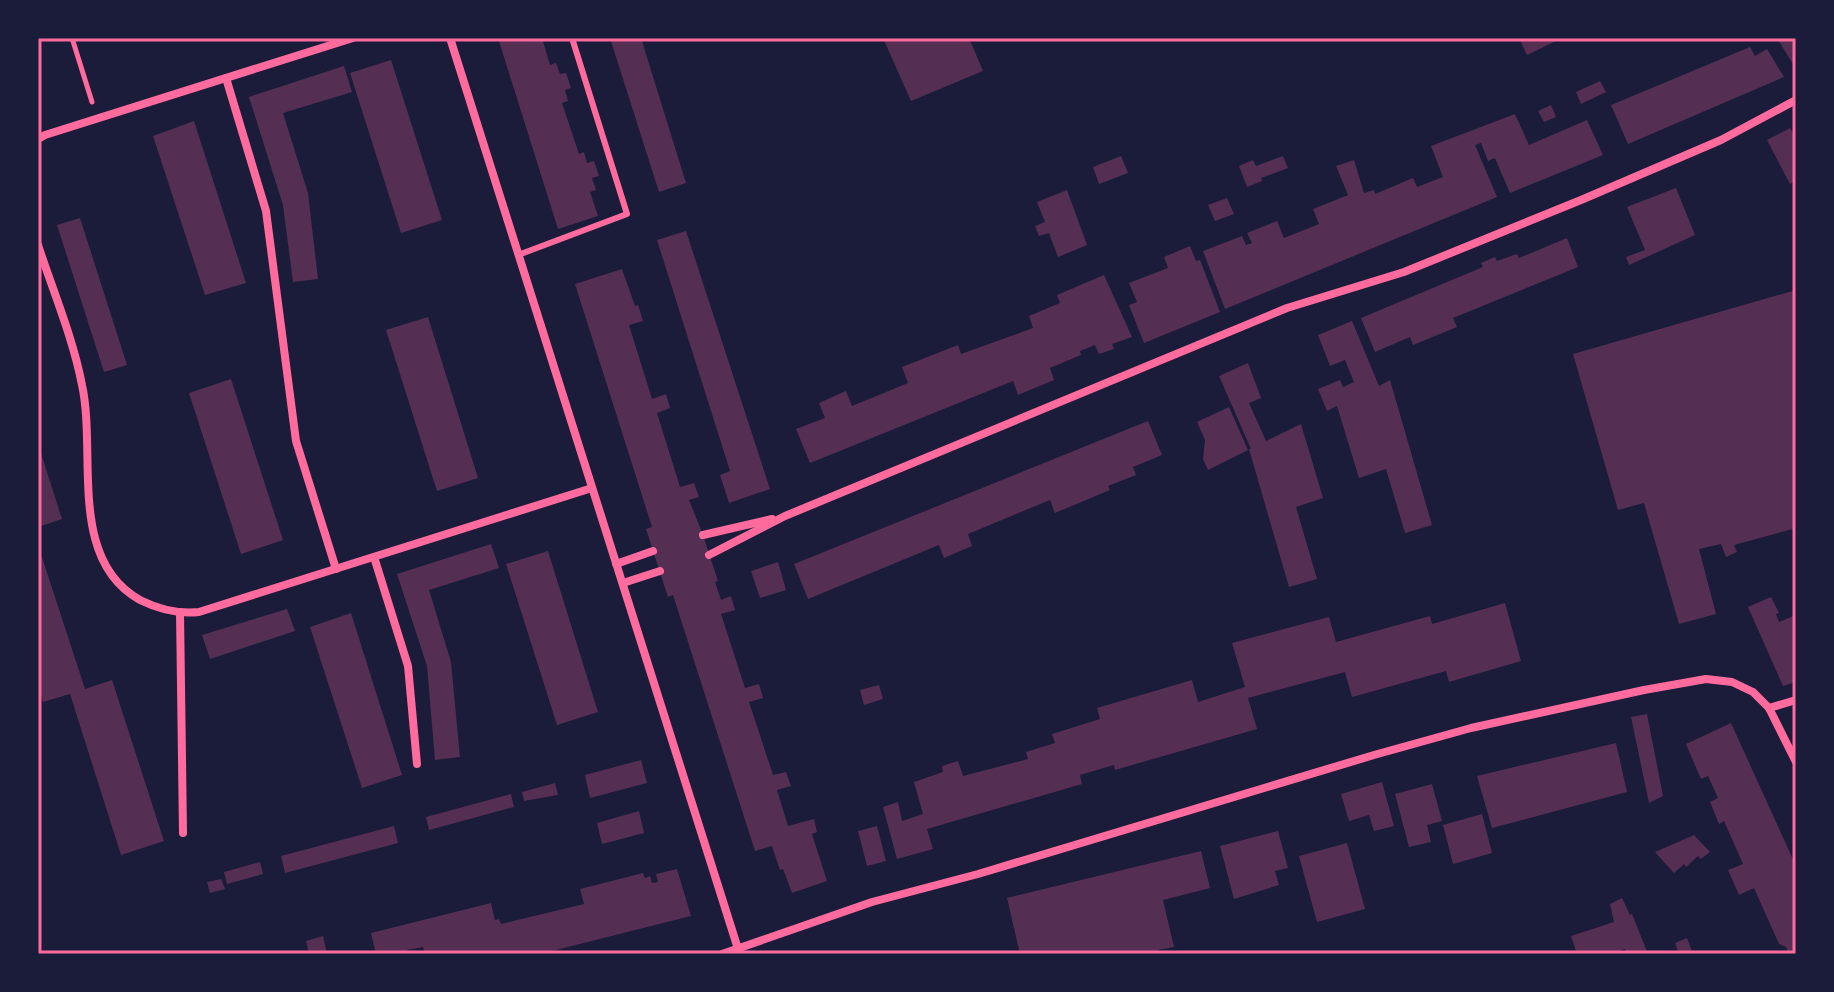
<svg xmlns="http://www.w3.org/2000/svg" width="1834" height="992" font-family="'Open Sans',sans-serif">
	<rect width="100%" height="100%" fill="#1b1b3a"/>
	<g fill="#542f53">
		<path d="M498,38H542L550,65L556,63L560,74L566,73L571,88L565,90L568,101L562,103L579,154L584,152L587,163L594,161L599,176L592,178L596,190L590,192L598,216L558,229Z"/>
		<path d="M610,38H641L686,183L659,192Z"/>
		<path d="M883,38H969L983,71L911,101Z"/>
		<path d="M1519,38H1562L1527,55Z"/>
		<path d="M1777,38H1796V69Z"/>
		<path d="M1750,47L1755,56L1767,49L1784,77L1628,144L1611,105Z"/>
		<path d="M391,60L442,220L401,233L350,73Z"/>
		<path d="M344,66L352,92L283,113L308,193L318,279L293,282L283,205L249,97Z"/>
		<path d="M1600,81L1606,92L1581,104L1576,92Z"/>
		<path d="M1551,105L1556,117L1544,122L1538,111Z"/>
		<path d="M1515,114L1529,145L1587,120L1603,155L1510,193L1495,158L1488,161L1481,143L1475,145L1497,197L1225,309L1203,251L1242,236L1246,245L1252,243L1247,233L1277,221L1284,238L1319,224L1313,209L1348,195L1336,166L1354,160L1364,193L1374,190L1375,194L1413,178L1417,187L1443,177L1431,146Z"/>
		<path d="M194,121L246,283L205,295L153,136Z"/>
		<path d="M1790,128L1796,138V181L1790,184L1767,140Z"/>
		<path d="M1121,156L1128,173L1099,184L1093,167Z"/>
		<path d="M1283,156L1288,168L1261,178L1262,181L1247,187L1239,166L1253,160L1256,166Z"/>
		<path d="M1676,188L1695,235L1629,265L1626,257L1645,250L1627,207Z"/>
		<path d="M1067,190L1087,245L1058,257L1049,233L1039,236L1035,226L1045,222L1037,202Z"/>
		<path d="M1227,198L1234,214L1215,221L1208,205Z"/>
		<path d="M80,218L127,365L104,372L57,225Z"/>
		<path d="M686,231L770,489L729,503L720,475L730,471L657,240Z"/>
		<path d="M1567,238L1578,267L1453,318L1457,327L1413,345L1410,337L1375,352L1361,318L1483,267L1481,263L1495,257L1497,261L1517,254L1519,258Z"/>
		<path d="M1190,246L1196,261L1200,260L1220,312L1144,343L1129,305L1137,302L1129,283L1168,268L1164,257Z"/>
		<path d="M622,269L635,306L638,305L643,321L629,325L652,399L666,394L670,408L657,413L680,487L694,483L699,497L689,500L703,535L718,581L715,582L721,600L731,596L735,610L721,614L745,688L759,684L763,698L749,702L773,775L786,772L791,786L777,790L788,826L814,819L817,832L812,834L827,881L792,893L783,869L780,870L772,846L755,851L673,595L668,597L646,529L652,527L575,284Z"/>
		<path d="M1104,275L1132,337L1112,344L1114,349L1099,354L1095,345L1080,351L1081,355L1050,368L1054,380L1018,395L1013,381L810,463L796,429L825,418L819,403L846,391L852,406L908,383L902,367L958,345L961,354L1033,328L1029,316L1060,303L1057,295Z"/>
		<path d="M1796,290V528L1734,545L1737,552L1726,557L1721,544L1699,549L1716,614L1679,624L1644,503L1618,510L1573,354Z"/>
		<path d="M428,317L478,478L437,491L386,330Z"/>
		<path d="M1352,321L1379,386L1390,380L1432,525L1405,533L1386,469L1359,478L1337,406L1327,411L1318,389L1340,380L1343,387L1354,382L1345,360L1330,366L1318,335Z"/>
		<path d="M1248,363L1261,398L1249,403L1266,441L1301,424L1323,498L1296,507L1317,579L1289,587L1249,449H1251L1219,376Z"/>
		<path d="M231,379L283,540L241,554L189,393Z"/>
		<path d="M1229,407L1248,450L1208,470L1203,459L1205,440L1197,422Z"/>
		<path d="M1148,421L1162,455L1133,467L1136,475L1108,486L1110,490L1055,513L1050,500L968,534L972,546L944,558L939,545L808,599L794,564Z"/>
		<path d="M39,447L62,519L38,527V448Z"/>
		<path d="M491,544L499,568L429,590L451,662L460,757L435,760L427,666L397,574Z"/>
		<path d="M38,545L85,689L112,680L164,841L121,855L70,694L43,702L38,687Z"/>
		<path d="M548,551L598,712L557,725L506,564Z"/>
		<path d="M778,562L786,590L760,598L751,571Z"/>
		<path d="M1771,597L1779,613L1776,614L1779,622L1796,615V682L1783,686L1748,607Z"/>
		<path d="M1505,603L1521,661L1449,682L1446,671L1352,697L1345,672L1248,698L1257,729L1115,770L1114,765L1080,775L1082,784L927,829L933,849L897,859L883,807L898,802L902,821L923,814L914,782L943,772L942,766L958,761L963,776L1028,759L1026,752L1055,743L1052,734L1100,719L1097,708L1192,680L1198,702L1245,687L1232,643L1329,617L1336,642L1430,616L1432,624Z"/>
		<path d="M287,609L295,631L210,659L202,635Z"/>
		<path d="M351,613L402,775L362,788L310,627Z"/>
		<path d="M879,685L883,699L864,705L860,690Z"/>
		<path d="M1647,714L1663,796L1649,803L1631,717Z"/>
		<path d="M1731,723L1796,866V954H1789L1786,947L1779,944L1754,888L1739,895L1728,870L1743,864L1724,821L1719,824L1710,802L1718,798L1708,776L1701,779L1686,744Z"/>
		<path d="M1616,743L1627,792L1492,828L1477,776Z"/>
		<path d="M641,760L647,783L590,798L585,775Z"/>
		<path d="M1382,782L1394,826L1374,831L1369,815L1349,821L1341,794Z"/>
		<path d="M555,783L558,795L524,801L522,792Z"/>
		<path d="M1432,784L1442,821L1427,825L1431,842L1409,847L1395,794Z"/>
		<path d="M511,794L514,807L429,830L426,817Z"/>
		<path d="M639,811L644,833L602,844L597,823Z"/>
		<path d="M1482,814L1492,853L1453,864L1443,825Z"/>
		<path d="M394,826L398,843L285,873L281,856Z"/>
		<path d="M877,826L886,861L867,866L858,831Z"/>
		<path d="M1278,831L1288,868L1275,871L1279,885L1234,899L1220,846Z"/>
		<path d="M1694,835L1710,852L1701,859L1698,856L1686,867L1684,864L1674,873L1655,852Z"/>
		<path d="M1347,843L1365,909L1317,922L1299,856Z"/>
		<path d="M1201,851L1210,888L1163,900L1174,947L1158,950L1159,954H1020L1007,898Z"/>
		<path d="M260,862L263,874L227,884L224,872Z"/>
		<path d="M677,869L691,916L540,954H425L423,947L407,950L408,954H376L371,933L491,903L495,920L499,919L501,924L584,904L580,889L643,873L645,878L650,876L652,883L658,882L656,874Z"/>
		<path d="M221,879L225,889L210,893L207,882Z"/>
		<path d="M1622,898L1630,915L1632,914L1648,954H1626L1625,949L1609,954H1577L1571,936L1614,922L1610,904Z"/>
		<path d="M323,936L327,954H309L306,941Z"/>
		<path d="M1687,938L1693,954H1679L1675,943Z"/>
	</g>
	<g fill="none" stroke-linecap="round" stroke-linejoin="round">
		<path stroke="#ff6b9d" stroke-width="5" d="M72,38L92,102"/>
		<path stroke="#ff6b9d" stroke-width="6" d="M518,255L627,214L572,38"/>
		<g stroke="#ff6b9d" stroke-width="8">
			<path d="M450,38L739,952"/>
			<path d="M226,78L266,211L296,441L336,569"/>
			<path d="M38,139L45,135L353,38"/>
			<path d="M38,245C53,291 73,338 82,385C97,454 67,559 140,600C158,609 179,614 199,612L592,488"/>
			<path d="M703,535L772,519"/>
			<path d="M709,555L785,516L1287,308L1404,272L1581,200L1721,140L1796,100"/>
			<path d="M374,557L408,666L417,764"/>
			<path d="M616,564L653,551"/>
			<path d="M623,583L660,571"/>
			<path d="M180,612L183,833"/>
			<path d="M1769,708L1796,700"/>
			<path d="M722,954L872,902L978,874L1374,755L1471,728L1644,690L1706,679L1732,682L1753,692L1769,708L1796,762"/>
		</g>
	</g>
	<rect width="1834" height="992" fill="none" stroke="#1b1b3a" stroke-width="80"/>
	<rect x="40" y="40" width="1754" height="912" fill="none" stroke="#ff6b9d" stroke-width="3"/>
</svg>
